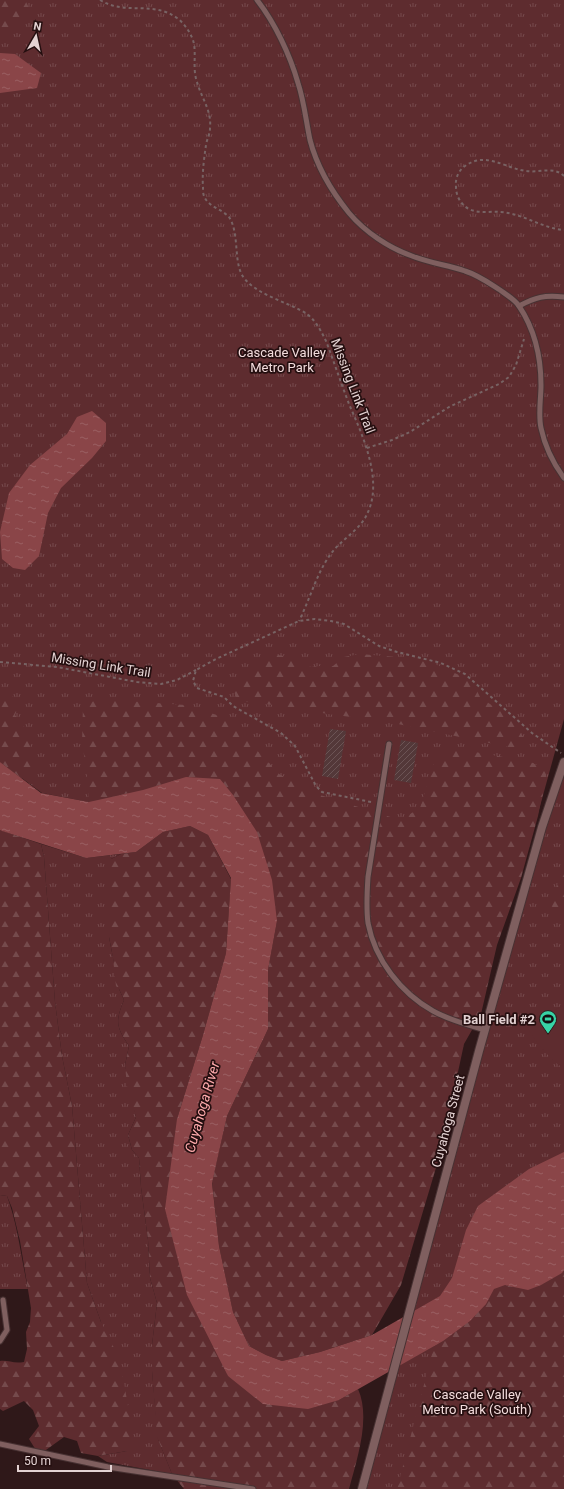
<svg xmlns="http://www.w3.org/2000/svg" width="564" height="1489" font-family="Roboto,sans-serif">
	<defs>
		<pattern id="grass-tufts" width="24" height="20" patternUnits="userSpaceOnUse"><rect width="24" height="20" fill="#5e2c2f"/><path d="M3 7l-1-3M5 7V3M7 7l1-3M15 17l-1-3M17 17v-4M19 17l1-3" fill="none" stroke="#754a4c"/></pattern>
		<pattern id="forest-firs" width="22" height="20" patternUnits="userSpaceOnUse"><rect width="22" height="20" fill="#5e2c2f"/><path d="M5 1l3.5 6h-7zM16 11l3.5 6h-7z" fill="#754a4c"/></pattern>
		<pattern id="water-ripples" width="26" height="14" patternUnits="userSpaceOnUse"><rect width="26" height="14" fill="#8a4548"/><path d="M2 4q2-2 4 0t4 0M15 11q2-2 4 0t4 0" fill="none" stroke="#9a5f62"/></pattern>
		<pattern id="building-hatch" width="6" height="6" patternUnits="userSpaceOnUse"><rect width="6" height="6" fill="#533839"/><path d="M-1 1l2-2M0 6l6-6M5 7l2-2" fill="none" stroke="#6c5455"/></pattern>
	</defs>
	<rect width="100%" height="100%" fill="#2f1819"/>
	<g fill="url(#grass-tufts)">
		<path d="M0,0H564V719L526,857L89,802L42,793L0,762Z"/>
		<path d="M564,762V1489H362L405,1331Z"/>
		<path d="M41,844L86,858L121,854L111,859L109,937L119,989L124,1000C115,1022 116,1026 129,1046L125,1065L136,1117L128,1135L132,1150L139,1158L141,1187L148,1240L150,1278L157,1303L152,1345V1371L158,1439L172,1474L107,1462L98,1456L127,1451L101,1322L87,1283L72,1106L62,1056L55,1002L44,857Z"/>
		<path d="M0,1195L7,1196C18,1226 21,1257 28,1289H0Z"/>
	</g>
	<g fill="url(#forest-firs)">
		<path d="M0,0H25L30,10L11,28L0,34Z"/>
		<path d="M266,654L286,656L311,667L321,666L325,668L333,666L344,657L360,654L408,658L435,664L472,681L480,697L500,711L511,715L514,724L524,738L523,750L411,727L390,722L328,714L283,706L238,701L234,692L240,679L256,670Z"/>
		<path d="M0,685L20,703L15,715L25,728L32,733L30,745L34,761L33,774L21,778L0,762Z"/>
		<path d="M99,699L185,705L220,716L241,728L255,748L279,774L320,795L400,820L420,808L435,760L453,748L531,762L547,771L538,816L521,878L497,945L481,1014L464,1044L441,1151L401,1285L372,1335L320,1352L282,1361L266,1355L249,1346L233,1312L219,1246L212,1182L227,1116L268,1029V970L277,921L186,777L143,790L89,802L86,765L82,745L83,705Z"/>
		<path d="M190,826L208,835L231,879L226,953L203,1035L177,1119L228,1376L339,1400L358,1389C371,1418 357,1459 349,1489H184L172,1474L157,1437L152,1371V1345L157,1303L150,1278L148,1240L141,1187L139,1158L132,1150L128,1135L136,1117L127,1086L125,1065L129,1046C116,1026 115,1022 124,1000L119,989L116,986L113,958L109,937L108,867L111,859L121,854L136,852L163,832Z"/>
		<path d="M0,830L41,844L44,857L55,1002L62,1056L72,1106L87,1283L101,1322L120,1360L133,1435L127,1451L98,1456L81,1453L77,1441L64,1437L39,1455L29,1439L39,1426L33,1410L24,1401L3,1411L0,1409V1361C9,1360 13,1364 24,1362L27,1349L26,1332L30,1322L31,1308L20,1241L12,1208L7,1196L0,1195Z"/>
		<path d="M564,865V911L550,906Z"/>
		<path d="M564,1270V1489H397L434,1346L443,1341L486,1304L494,1289L505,1285L528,1290L542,1285L562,1273Z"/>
	</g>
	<path fill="#5e2c2f" d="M564,1005V1069C548,1057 536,1043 526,1025Z"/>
	<g fill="url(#water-ripples)">
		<path d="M0,53L15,54L41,73L37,88L0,93Z"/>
		<path d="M92,411L106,423V441L92,458L61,488L48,513L39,556L25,570L13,568L2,559L0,532L9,493L30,465L67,434L77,417Z"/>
		<path d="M0,762L41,793L89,802L143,790L186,777L220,779L233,795L257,832L272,880L277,921L268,970V1029L227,1116L212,1183L219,1246L233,1312L249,1346L266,1355L282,1361L320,1352L372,1335L440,1296L452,1278L466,1230L478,1206L529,1169L564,1152V1270L562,1273L541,1285L528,1290L505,1285L494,1289L486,1304L470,1321L443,1341L339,1400L308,1409L263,1404L228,1376L187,1295L165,1209L177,1119L203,1035L226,953L231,878L208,835L190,826L163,832L136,852L86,858L2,831L0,830Z"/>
	</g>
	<g fill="url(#building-hatch)">
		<path d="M330,729L346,731L338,779L322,776Z"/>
		<path d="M401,740L418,743L411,783L394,780Z"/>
	</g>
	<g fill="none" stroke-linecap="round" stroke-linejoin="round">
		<g stroke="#483233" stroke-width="7">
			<g id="service">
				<path d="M257,0C275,23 290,55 298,83C304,101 306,121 310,140C317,167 332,192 349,213C365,232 389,248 412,256C429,263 448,265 465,271C478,275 489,283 500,290C507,295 515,300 519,306C535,330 541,358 541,385C541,399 538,414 541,428C545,447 553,463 564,478"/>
				<path d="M519,306C536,297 544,295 564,297"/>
				<path d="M389,744L368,877C367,892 366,908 368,923C375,960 401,993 433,1011C449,1020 468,1025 485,1030"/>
				<path d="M0,1341L7,1330L3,1300"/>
				<path d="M0,1444L108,1467L253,1489"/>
			</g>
		</g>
		<g stroke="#483233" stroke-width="10">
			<path id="tertiary" d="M362,1489L479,1051L542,827L564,762"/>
		</g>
		<g stroke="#786364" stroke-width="2" stroke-dasharray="3 3" stroke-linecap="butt">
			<path d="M100,0C126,16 152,0 177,18C184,23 190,32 193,40C197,53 192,68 197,82C201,97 212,111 210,128C210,134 207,139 206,145C204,159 202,173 203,187C203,190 203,194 204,196C208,207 222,209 229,217C239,232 234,257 241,273C251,294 289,302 307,314C316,321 321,331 326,341C334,362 341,383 349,404C362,434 383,479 368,512C361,530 341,539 330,555C316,575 310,599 299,621"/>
			<path d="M564,176C554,166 539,173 526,171C504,168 486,151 465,166C458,171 455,179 456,187C456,196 461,205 469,209C479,214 490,211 500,212C522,213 541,228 564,230"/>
			<path d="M367,448L392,440L410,432L449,407L499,384L509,377L516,365L524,339"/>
			<path d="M0,662L57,667L137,682L161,684L177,680L196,670"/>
			<path d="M371,802L322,792L316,786L295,746L281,733L233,706L224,697L197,688L193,681L196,670L216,659L299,621L315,619L331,621L344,624L379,646L397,652L441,663L465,674L532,733L561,753"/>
		</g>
		<use href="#service" stroke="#7f5f5f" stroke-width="5"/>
		<use href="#tertiary" stroke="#7f5f5f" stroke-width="8"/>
	</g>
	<defs>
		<g id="stadium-pin" transform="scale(0.9)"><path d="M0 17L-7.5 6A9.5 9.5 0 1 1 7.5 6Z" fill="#38d4a6" stroke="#250f10"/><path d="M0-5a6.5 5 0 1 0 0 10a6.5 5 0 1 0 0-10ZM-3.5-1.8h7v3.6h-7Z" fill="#111"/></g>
	</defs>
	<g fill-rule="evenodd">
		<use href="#stadium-pin" x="548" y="1019"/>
	</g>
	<g text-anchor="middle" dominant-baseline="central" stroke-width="3.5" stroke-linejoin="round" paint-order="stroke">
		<g font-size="13" fill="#f3dcdc" stroke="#250f10">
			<text x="282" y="352">Cascade Valley<tspan x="282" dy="15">Metro Park</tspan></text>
			<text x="477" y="1394">Cascade Valley<tspan x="477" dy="15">Metro Park (South)</tspan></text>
		</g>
		<g font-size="13" fill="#e3d2d2" stroke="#250f10">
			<text transform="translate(353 386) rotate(69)">Missing Link Trail</text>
			<text transform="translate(101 665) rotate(9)">Missing Link Trail</text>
			<text transform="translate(448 1121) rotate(-75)">Cuyahoga Street</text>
		</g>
		<g font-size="13" font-weight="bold" fill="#e3d2d2" stroke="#250f10" text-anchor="end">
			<text x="535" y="1019">Ball Field #2</text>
		</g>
		<g font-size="14" font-style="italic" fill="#feaaac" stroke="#250f10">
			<text transform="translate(202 1107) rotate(-74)">Cuyahoga River</text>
		</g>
	</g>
	<g transform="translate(36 36) rotate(9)" stroke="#250f10" stroke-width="3" paint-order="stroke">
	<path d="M0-3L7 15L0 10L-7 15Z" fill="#e3d2d2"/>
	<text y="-6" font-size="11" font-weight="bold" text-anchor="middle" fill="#e3d2d2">N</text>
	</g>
	<path d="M18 1465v6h93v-6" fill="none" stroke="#e3d2d2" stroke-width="2"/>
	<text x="24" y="1465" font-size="12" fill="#e3d2d2" stroke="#250f10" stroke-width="3" paint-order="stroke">50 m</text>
</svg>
